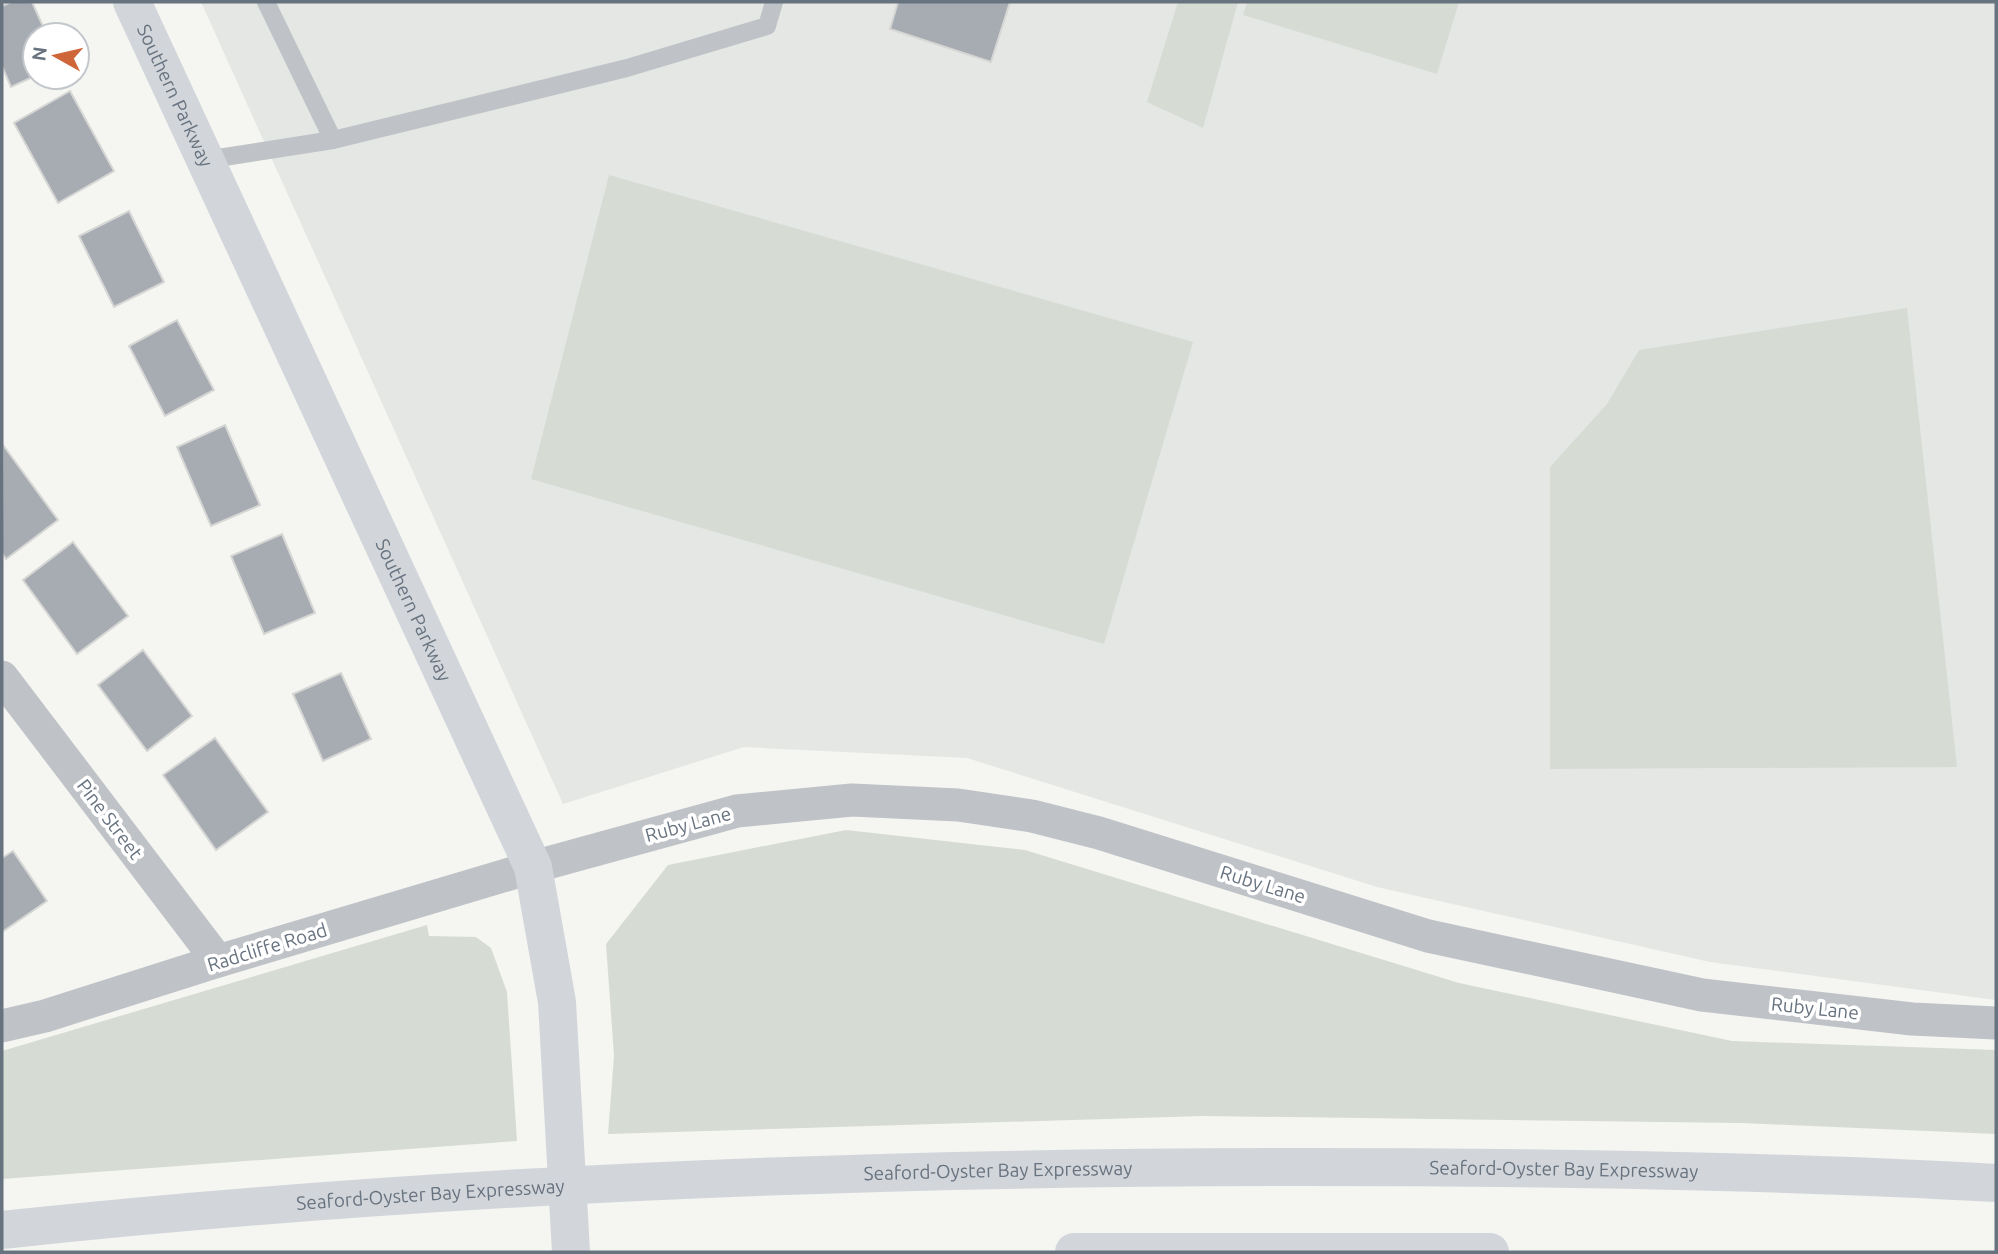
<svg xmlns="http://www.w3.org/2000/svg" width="1998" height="1254" font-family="Ubuntu,sans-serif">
	<rect width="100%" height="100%" fill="#f5f5f2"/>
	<path fill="#e5e7e5" d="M201,2H1996V1000L1710,962L1377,887L967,758L744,747L563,804Z"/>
	<g fill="#d6dbd4">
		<path d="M1178,2H1238L1203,128L1147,102Z"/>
		<path d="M1247,2H1459L1437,74L1243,15Z"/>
		<path d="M609,175L1193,342L1104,644L531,479Z"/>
		<path d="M1907,308L1957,767L1550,769V467L1607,404L1639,350Z"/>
		<path d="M846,830L1025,850L1459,983L1732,1041L1996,1050V1134L1742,1123L1203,1116L608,1134L614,1056L606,944L668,865Z"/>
		<path d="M427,925L429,936L476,937L491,948L507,992L517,1141L2,1179V1051Z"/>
	</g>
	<g fill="#a6acb2" stroke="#d6d6d5" stroke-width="2">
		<path d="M11,2H32L47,35H35V76L11,87L2,66V6Z"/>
		<path d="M898,2H1010L991,62L890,29Z"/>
		<path d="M70,91L114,171L58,203L14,123Z"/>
		<path d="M129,211L164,282L114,307L79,236Z"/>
		<path d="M177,320L214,390L165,416L129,346Z"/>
		<path d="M225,425L260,505L211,526L177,447Z"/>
		<path d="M3,445L58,520L6,559L2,553Z"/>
		<path d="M282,534L315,613L264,634L231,556Z"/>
		<path d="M73,542L128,616L77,654L23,580Z"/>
		<path d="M143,650L192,716L147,751L98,685Z"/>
		<path d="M341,673L371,739L323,761L293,694Z"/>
		<path d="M215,738L268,812L216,850L163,775Z"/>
		<path d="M13,851L47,901L2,932V858Z"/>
	</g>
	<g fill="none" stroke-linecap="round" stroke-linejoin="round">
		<g stroke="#bfc2c6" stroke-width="18">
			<path d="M266,2L333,140"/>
			<path d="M205,160L333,140L627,68L767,26L774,2"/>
		</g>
		<g stroke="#bfc2c6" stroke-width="33">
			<path d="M2,677L218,961"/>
			<path d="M2,1026L45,1016L218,961L533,867L737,811L852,800L958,805L1032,816L1099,833L1428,936L1702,995L1912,1019L1996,1023"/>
		</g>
		<path stroke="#d2d6da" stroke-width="38" id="s1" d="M132,2L533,867L557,1002L571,1252"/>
		<g stroke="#d2d6da" stroke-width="38">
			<path id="s2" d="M2,1230C434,1184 870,1167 1304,1167C1535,1167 1766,1170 1996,1183"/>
			<path d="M1074,1252H1490"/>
		</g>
	</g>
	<g text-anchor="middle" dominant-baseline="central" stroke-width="7" stroke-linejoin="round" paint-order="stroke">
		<g font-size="19" fill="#687380" stroke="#fff">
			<text stroke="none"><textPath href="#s1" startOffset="103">Southern Parkway</textPath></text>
			<text stroke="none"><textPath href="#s1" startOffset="670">Southern Parkway</textPath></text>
			<text transform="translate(110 819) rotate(53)">Pine Street</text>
			<text transform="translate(688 824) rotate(-15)">Ruby Lane</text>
			<text transform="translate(1263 884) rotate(17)">Ruby Lane</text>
			<text transform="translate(267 947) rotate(-17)">Radcliffe Road</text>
			<text transform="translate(1815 1008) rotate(6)">Ruby Lane</text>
			<text stroke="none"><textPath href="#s2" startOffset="998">Seaford-Oyster Bay Expressway</textPath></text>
			<text stroke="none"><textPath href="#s2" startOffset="1564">Seaford-Oyster Bay Expressway</textPath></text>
			<text stroke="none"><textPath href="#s2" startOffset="430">Seaford-Oyster Bay Expressway</textPath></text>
		</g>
	</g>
	<rect width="1998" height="1254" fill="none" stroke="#687380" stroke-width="7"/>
	<g transform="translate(56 56) rotate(278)"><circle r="33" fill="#ffffff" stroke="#c3c7cc" stroke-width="2"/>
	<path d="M0-5L12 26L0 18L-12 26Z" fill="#ce6639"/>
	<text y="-10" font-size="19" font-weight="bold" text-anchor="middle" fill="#687380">N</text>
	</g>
</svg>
